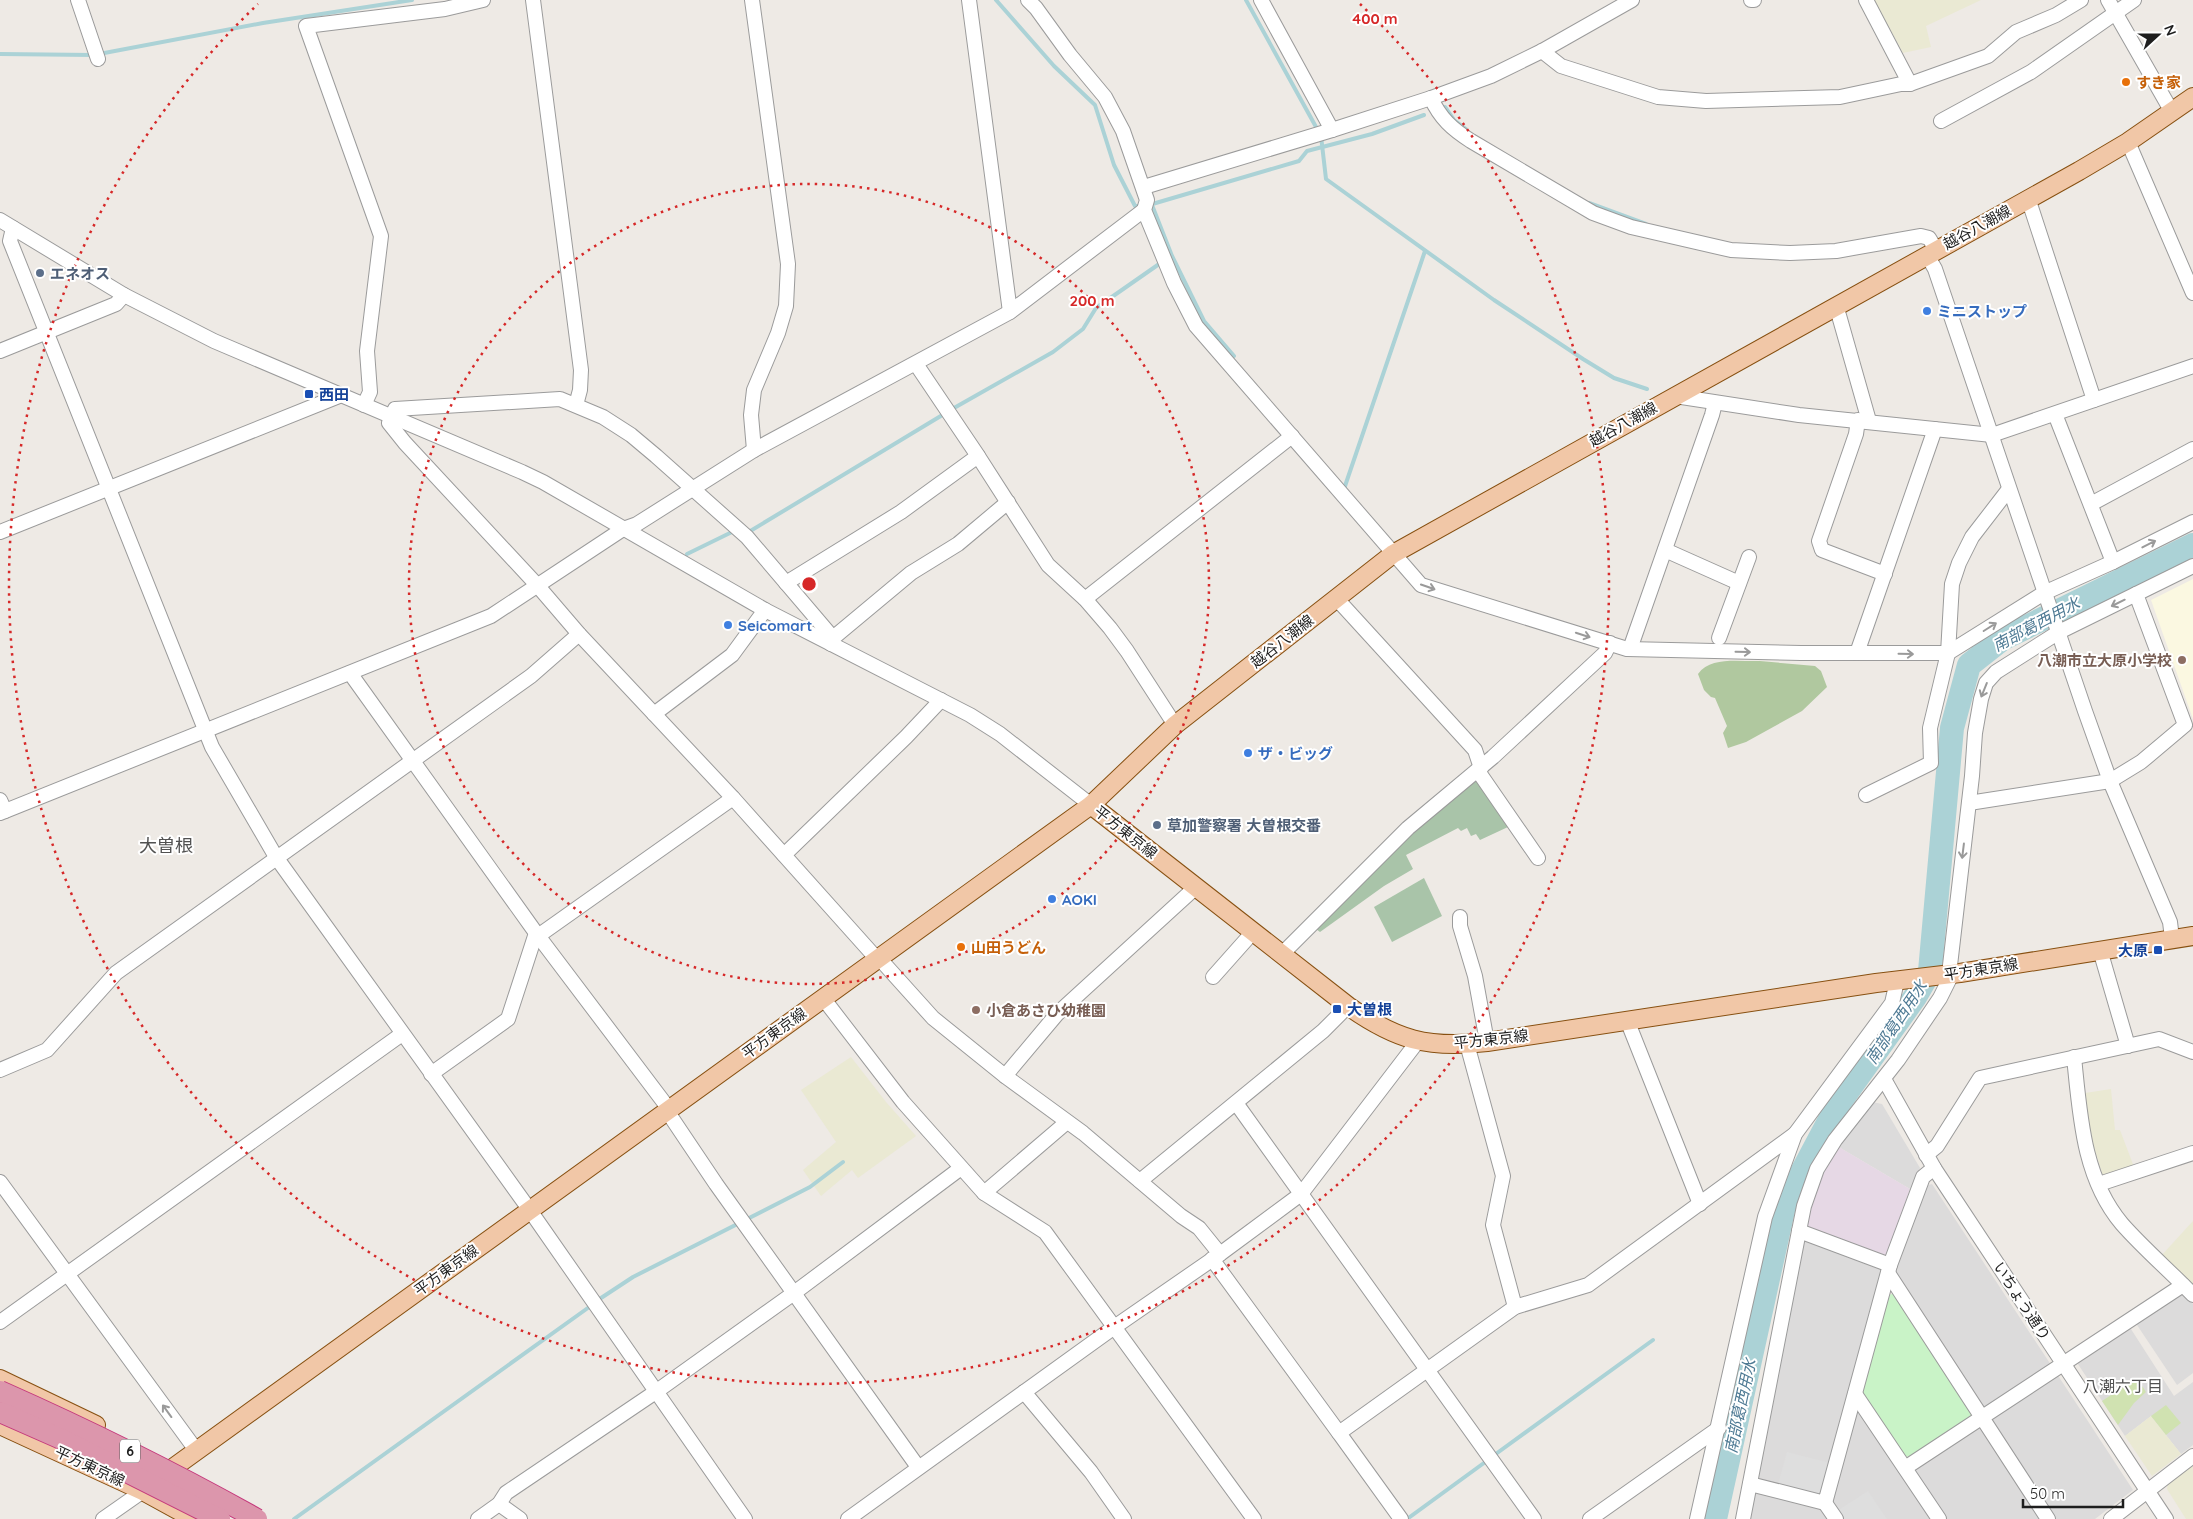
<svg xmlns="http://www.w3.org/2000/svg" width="2193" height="1519" font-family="Quicksand,'Noto Sans JP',sans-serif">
	<rect width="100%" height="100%" fill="#eeeae5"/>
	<g fill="#dcdbdb">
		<path d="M1872,1102L1882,1104L1920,1168L1910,1189L1837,1146Z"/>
		<path d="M1932,1184L2051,1365L1983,1410L1894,1274L1925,1186Z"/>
		<path d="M1803,1239L1883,1270L1855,1413L1861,1411L1932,1519H1748Z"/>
		<path d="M2181,1292L2193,1304V1373L2177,1385L2135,1322Z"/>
		<path d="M2129,1326L2174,1396L2193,1382V1445L2181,1454L2151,1416L2125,1436L2076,1361Z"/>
		<path d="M2057,1374L2133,1490L2095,1519H2055L1989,1419Z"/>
		<path d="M1981,1425L2043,1519H1946L1913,1470Z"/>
	</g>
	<path fill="#e6d8e5" d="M1837,1146L1910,1189L1886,1258L1805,1227L1822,1172Z"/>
	<path fill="#fbf8e1" d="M2193,579V719L2151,600Z"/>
	<g fill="#eae9d3">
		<path d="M1874,0H1981L1926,26L1931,47L1903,53Z"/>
		<path d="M851,1057L886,1102L916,1136L858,1178L852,1170L821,1196L803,1170L836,1142L801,1090Z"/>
		<path d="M2111,1089L2115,1130H2120L2134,1167L2103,1176L2090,1135L2085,1093Z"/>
		<path d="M2193,1221V1289L2161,1256Z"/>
		<path d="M2151,1416L2181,1454L2152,1476L2125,1436Z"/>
		<path d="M2193,1463V1519H2186L2167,1489L2168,1482Z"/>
	</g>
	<g fill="#d0e2b1">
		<path d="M2137,1378L2146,1392L2134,1403L2118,1425L2102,1401Z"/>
		<path d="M2166,1405L2181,1423L2166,1435L2151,1416Z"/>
	</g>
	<path fill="#b0c89f" d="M1760,661L1815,666L1821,671L1827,687L1802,711L1746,742L1728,748L1723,733L1727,726L1715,698L1711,697L1704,690L1698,674C1711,656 1739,662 1760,661Z"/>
	<g fill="#a9c4a9">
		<path d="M1477,780L1508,827L1480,840L1476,834L1471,836L1467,828L1461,831L1458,828L1406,855L1413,869L1384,886L1320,932L1316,929L1410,836L1473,781Z"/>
		<path d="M1424,878L1442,916L1392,942L1374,907Z"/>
	</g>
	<path fill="#c9f3c7" d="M1894,1293L1972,1411L1970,1418L1911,1457L1904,1456L1861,1391L1887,1296Z"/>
	<g fill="#dedede">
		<path d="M1787,1452L1830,1463L1821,1496L1778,1484Z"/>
		<path d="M1868,1491L1887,1519H1842L1837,1511Z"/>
	</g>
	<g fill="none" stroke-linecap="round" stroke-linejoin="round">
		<g stroke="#abd2d6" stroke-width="4">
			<path d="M996,0L1054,66L1095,105L1114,165L1135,206H1142"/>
			<path d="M1246,0L1321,136L1326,179L1494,300L1583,359L1614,378L1647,389"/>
			<path d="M0,54L93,55"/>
			<path d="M99,54L263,23L412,0"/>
			<path d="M1445,107L1454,120L1466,129"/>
			<path d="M1589,203L1646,224"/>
			<path d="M1149,205L1299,161L1307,151L1372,134L1424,115"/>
			<path d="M1152,205L1172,256L1204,321L1234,356"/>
			<path d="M1344,489L1425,251"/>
			<path d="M747,533L954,408L1053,352L1083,329L1096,308L1162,262"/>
			<path d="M687,554L732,532L734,533"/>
			<path d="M598,1300L633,1277L810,1187L843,1162"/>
			<path d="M1493,1456L1653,1340"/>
			<path d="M294,1519L592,1305"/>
			<path d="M1407,1519L1488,1460"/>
		</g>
		<path stroke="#abd2d6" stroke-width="24" d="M1715,1519L1784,1206L1837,1106L1915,997L1930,971L1952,728L1969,665L2002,639L2193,545"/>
		<g stroke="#9b9b9b" stroke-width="16">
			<g id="minor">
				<path d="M78,0L98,59"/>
				<path d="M533,0L581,370L580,390L576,405"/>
				<path d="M752,0L788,264L786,306L778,333L754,390L751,415L754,450"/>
				<path d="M969,0L1010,312"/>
				<path d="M1028,0L1036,8L1070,55L1105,97L1123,131L1147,200L1144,210L1174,283L1196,326L1421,585L1627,649L1801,653H1948L2044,593L2113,562L2193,522"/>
				<path d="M1261,0L1332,130"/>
				<path d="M1751,0H1754"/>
				<path d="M1866,0L1910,84"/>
				<path d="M2108,0L2172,112"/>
				<path d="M1542,51L1561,66L1658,97L1706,101L1840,97L1901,84H1910L1988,56L2016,32L2056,15L2081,0"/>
				<path d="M1431,98C1440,118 1452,129 1471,141L1593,213L1631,227L1731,250L1790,253L1836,251L1921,236L1929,238L1936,250"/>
				<path d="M1941,121L2031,72L2134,0"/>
				<path d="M2128,142L2193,293"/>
				<path d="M1144,187L1332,130L1431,98L1491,76L1542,51L1632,0"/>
				<path d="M2028,198L2094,400"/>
				<path d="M0,220L124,295L214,341L522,472L543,482L765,610L970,715L1000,734L1091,805"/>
				<path d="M13,228L10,241L212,747L276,857L529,1209L745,1519"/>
				<path d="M1927,255L1935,269L2085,711L2110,781L2170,922L2172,938"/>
				<path d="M1836,305L1869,421"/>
				<path d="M0,351L116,304L124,295"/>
				<path d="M916,364L976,453L1048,565L1085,599L1110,628L1127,651L1175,725"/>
				<path d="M1675,396L1799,415L1992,435L2193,366"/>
				<path d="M364,405L370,392L367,351L381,236L306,26L445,9L483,0"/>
				<path d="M2055,414L2113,562"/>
				<path d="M1858,420L1856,434L1819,541L1822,550L1885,574"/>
				<path d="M2091,504L2193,449"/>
				<path d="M0,532L339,396"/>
				<path d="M1665,550L1739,583"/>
				<path d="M786,583L901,512L978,456"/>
				<path d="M1336,598L1475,750L1481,768"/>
				<path d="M1085,599L1292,436"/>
				<path d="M833,638L911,573L958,544L1008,502"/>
				<path d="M1719,638L1749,557"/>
				<path d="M831,644L833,638L747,537L656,456L631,435L603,417L560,399L395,409L389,423L405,443L537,585L579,634L733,798L877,959"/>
				<path d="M1630,649L1712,415L1715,403"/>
				<path d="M1857,653L1935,429"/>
				<path d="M350,673L536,933L669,1109"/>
				<path d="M654,714L732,655L765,610"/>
				<path d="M1478,771L1538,858"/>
				<path d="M1866,795L1931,763L1930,728L1948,653L1952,584L1959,563L1972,537L2009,489"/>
				<path d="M0,800L5,811"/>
				<path d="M1969,803L2110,781L2141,762L2185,725L2136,594"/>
				<path d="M0,813L491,616L623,529L637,524L754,450L1010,312L1144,210"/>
				<path d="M784,855L906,737L941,700"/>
				<path d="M1460,917V926L1475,976L1487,1042"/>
				<path d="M538,936L733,798"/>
				<path d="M2100,950L2128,1046"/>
				<path d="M1282,954L1408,828L1493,757L1605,653L1610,643"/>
				<path d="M879,958L933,1018L1005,1076L1083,1133L1181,1216L1199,1228L1220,1254"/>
				<path d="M1949,974L1972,776L1975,733L1981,699L1986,683L1996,672L2059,632L2193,566"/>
				<path d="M1213,977L1253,932"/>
				<path d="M823,998L903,1102L984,1193L1045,1232L1254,1519"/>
				<path d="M1627,1020L1700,1204"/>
				<path d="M1467,1044L1503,1176L1493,1225L1515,1307"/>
				<path d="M2074,1057C2080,1115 2083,1178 2122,1224C2144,1249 2170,1271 2193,1295"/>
				<path d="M0,1070L47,1050L116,973L531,676L579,634"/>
				<path d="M431,1074L508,1019L536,933"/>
				<path d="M1005,1076L1057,1014L1196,887"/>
				<path d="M1884,1079L1934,1168L2166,1519"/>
				<path d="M1236,1103L1534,1519"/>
				<path d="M667,1111L716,1184L918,1467"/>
				<path d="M1926,1155L1937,1146L1980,1078L2159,1039L2193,1052"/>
				<path d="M1140,1181L1323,1031L1348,1006"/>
				<path d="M0,1182L196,1450"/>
				<path d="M2099,1184L2193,1153"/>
				<path d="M984,1193L1067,1122"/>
				<path d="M1799,1231L1890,1265"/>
				<path d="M1212,1259L1339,1433L1515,1307L1588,1285L1795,1134"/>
				<path d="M1888,1273L2048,1519"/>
				<path d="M0,1322L402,1034"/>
				<path d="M1024,1392L1091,1472L1124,1519"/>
				<path d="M1855,1394L1939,1519"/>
				<path d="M1339,1433L1401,1519"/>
				<path d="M1905,1468L2183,1285"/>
				<path d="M1750,1484L1825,1503L1890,1265L1923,1177L1934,1168"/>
				<path d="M1825,1503L1836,1519"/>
				<path d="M499,1504L520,1519"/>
				<path d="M103,1519L143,1491"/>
				<path d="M478,1519L499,1504L506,1493L657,1391L794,1293L961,1168"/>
				<path d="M848,1519L1113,1328L1220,1254L1301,1194L1418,1041"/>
				<path d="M1590,1519L1719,1428"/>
				<path d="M1697,1519L1765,1217L1795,1134L1892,1003L1897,981"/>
				<path d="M1743,1519L1799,1231L1804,1206L1817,1169L1835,1140L1898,1060L1940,998L1952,974"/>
				<path d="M2111,1519L2193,1456"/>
			</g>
		</g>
		<g stroke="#875011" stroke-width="20">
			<g id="major">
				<path d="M1091,805L1348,1006C1396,1040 1428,1049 1487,1042L1876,983L1960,973L2193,936"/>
				<path d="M0,1379L96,1425"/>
				<path d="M0,1425L143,1491L194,1519"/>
				<path d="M159,1478L1091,805L1175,725L1393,554L2079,171L2128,142L2193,97"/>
			</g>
		</g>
		<use href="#minor" stroke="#fff" stroke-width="14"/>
		<use href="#major" stroke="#f1c7a7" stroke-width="18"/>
		<g stroke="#c5397c" stroke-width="22" stroke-linecap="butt">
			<g id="highway-bridge">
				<path d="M0,1391C88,1430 173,1472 257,1519"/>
				<path d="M0,1412L59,1438L220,1519"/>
			</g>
		</g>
		<use href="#highway-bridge" stroke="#dc96ac" stroke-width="20"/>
	</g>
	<defs><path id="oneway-shaft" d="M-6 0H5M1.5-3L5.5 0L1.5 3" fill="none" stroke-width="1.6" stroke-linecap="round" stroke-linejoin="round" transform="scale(1.25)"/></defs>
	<g stroke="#9a9a9a">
		<use href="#oneway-shaft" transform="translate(2149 544) rotate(-27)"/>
		<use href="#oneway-shaft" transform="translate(1428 587) rotate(19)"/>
		<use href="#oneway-shaft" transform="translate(2118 603) rotate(154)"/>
		<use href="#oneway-shaft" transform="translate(1990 627) rotate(-32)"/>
		<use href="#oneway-shaft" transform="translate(1583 635) rotate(18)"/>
		<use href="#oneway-shaft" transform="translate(1743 652) rotate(1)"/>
		<use href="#oneway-shaft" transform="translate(1906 654) rotate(1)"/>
		<use href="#oneway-shaft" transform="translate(1984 690) rotate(112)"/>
		<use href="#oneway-shaft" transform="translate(1963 851) rotate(97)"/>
		<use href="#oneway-shaft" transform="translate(167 1411) rotate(-126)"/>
	</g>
	<g fill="none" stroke="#d62828" stroke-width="2.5" stroke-dasharray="2.5 5">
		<circle cx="809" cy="584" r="400"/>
		<path d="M1360 4A800 800 0 1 1 258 4"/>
	</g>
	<g fill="#e8710a" stroke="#fff" stroke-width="2">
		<circle cx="2126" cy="82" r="5"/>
		<circle cx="961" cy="947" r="5"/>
	</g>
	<g fill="#5c6f8a" stroke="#fff" stroke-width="2">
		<circle cx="40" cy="273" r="5"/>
		<circle cx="1157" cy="825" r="5"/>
	</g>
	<g fill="#3f7fe0" stroke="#fff" stroke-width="2">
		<circle cx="1927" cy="311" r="5"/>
		<circle cx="728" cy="625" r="5"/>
		<circle cx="1248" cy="753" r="5"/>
		<circle cx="1052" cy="899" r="5"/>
	</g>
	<g fill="#1a4fb4" stroke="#fff" stroke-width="2">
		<rect x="304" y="389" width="10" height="10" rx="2.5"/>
		<rect x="2153" y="945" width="10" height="10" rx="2.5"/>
		<rect x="1332" y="1004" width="10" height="10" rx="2.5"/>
	</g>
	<g fill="#8d6e63" stroke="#fff" stroke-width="2">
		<circle cx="2182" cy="660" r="5"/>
		<circle cx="976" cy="1010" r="5"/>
	</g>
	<g text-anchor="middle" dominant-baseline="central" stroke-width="4" stroke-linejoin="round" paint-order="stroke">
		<rect fill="#fff" stroke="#626262" stroke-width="1" x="120" y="1439.5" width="20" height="23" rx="4"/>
		<g font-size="14" font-weight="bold" fill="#1e1e1e">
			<text x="130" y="1451">6</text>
		</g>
		<g font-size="15" font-weight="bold" fill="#c56008" stroke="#fff" text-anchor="start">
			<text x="2136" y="82">すき家</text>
			<text x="971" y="947">山田うどん</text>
		</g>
		<g font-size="15" fill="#1e1e1e" stroke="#fff">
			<text transform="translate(1977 227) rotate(-29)">越谷八潮線</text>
			<text transform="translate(1623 424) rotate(-29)">越谷八潮線</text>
			<text transform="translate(1282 641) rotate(-38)">越谷八潮線</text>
			<text transform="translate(1126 832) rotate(38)">平方東京線</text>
			<text transform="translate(1981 969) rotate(-9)">平方東京線</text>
			<text transform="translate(774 1033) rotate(-36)">平方東京線</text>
			<text transform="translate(1491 1039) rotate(-6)">平方東京線</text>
			<text transform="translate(446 1270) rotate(-36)">平方東京線</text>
			<text transform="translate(2022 1301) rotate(57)">いちょう通り</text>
			<text transform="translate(90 1466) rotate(25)">平方東京線</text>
		</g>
		<g font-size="15" font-weight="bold" fill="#4e5e75" stroke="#fff" text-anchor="start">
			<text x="50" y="273">エネオス</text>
			<text x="1167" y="825">草加警察署 大曽根交番</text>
		</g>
		<g font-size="15" font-weight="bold" fill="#366cbe" stroke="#fff" text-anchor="start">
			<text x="1937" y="311">ミニストップ</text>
			<text x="738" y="625">Seicomart</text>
			<text x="1258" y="753">ザ・ビッグ</text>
			<text x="1062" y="899">AOKI</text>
		</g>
		<g font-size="15" font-weight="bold" fill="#164399" stroke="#fff" text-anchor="start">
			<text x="319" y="394">西田</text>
			<text x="2148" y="950" text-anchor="end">大原</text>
			<text x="1347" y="1009">大曽根</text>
		</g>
		<g font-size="15" font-weight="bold" fill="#785e54" stroke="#fff" text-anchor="end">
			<text x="2172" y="660">八潮市立大原小学校</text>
			<text x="986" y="1010" text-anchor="start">小倉あさひ幼稚園</text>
		</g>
		<g font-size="16" font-style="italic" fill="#4e7a94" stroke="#fff">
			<text transform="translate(2036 624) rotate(-28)">南部葛西用水</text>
			<text transform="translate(1896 1022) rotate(-56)">南部葛西用水</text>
			<text transform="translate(1740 1406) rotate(-78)">南部葛西用水</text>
		</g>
		<g font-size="16" fill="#515151" stroke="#fff">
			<text x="2123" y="1386">八潮六丁目</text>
		</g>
		<g font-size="18" fill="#515151" stroke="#fff">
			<text x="166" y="845">大曽根</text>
		</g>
	</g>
	<circle cx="809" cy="584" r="8" fill="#d62828" stroke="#fff" stroke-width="2.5"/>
	<g font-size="15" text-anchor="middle" font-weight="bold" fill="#d62828" stroke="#fff" stroke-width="4" stroke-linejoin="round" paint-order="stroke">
		<text x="1375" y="24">400 m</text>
		<text x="1092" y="306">200 m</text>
	</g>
	<g transform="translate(2158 35) rotate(69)" stroke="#ffffff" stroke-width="4" paint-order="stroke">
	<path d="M0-4L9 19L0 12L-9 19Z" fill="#1e1e1e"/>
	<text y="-8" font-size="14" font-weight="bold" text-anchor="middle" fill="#1e1e1e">N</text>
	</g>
	<path d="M2023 1499v8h100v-8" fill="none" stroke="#1e1e1e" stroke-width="2.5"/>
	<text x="2030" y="1499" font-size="15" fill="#1e1e1e" stroke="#ffffff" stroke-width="4" paint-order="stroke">50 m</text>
</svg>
